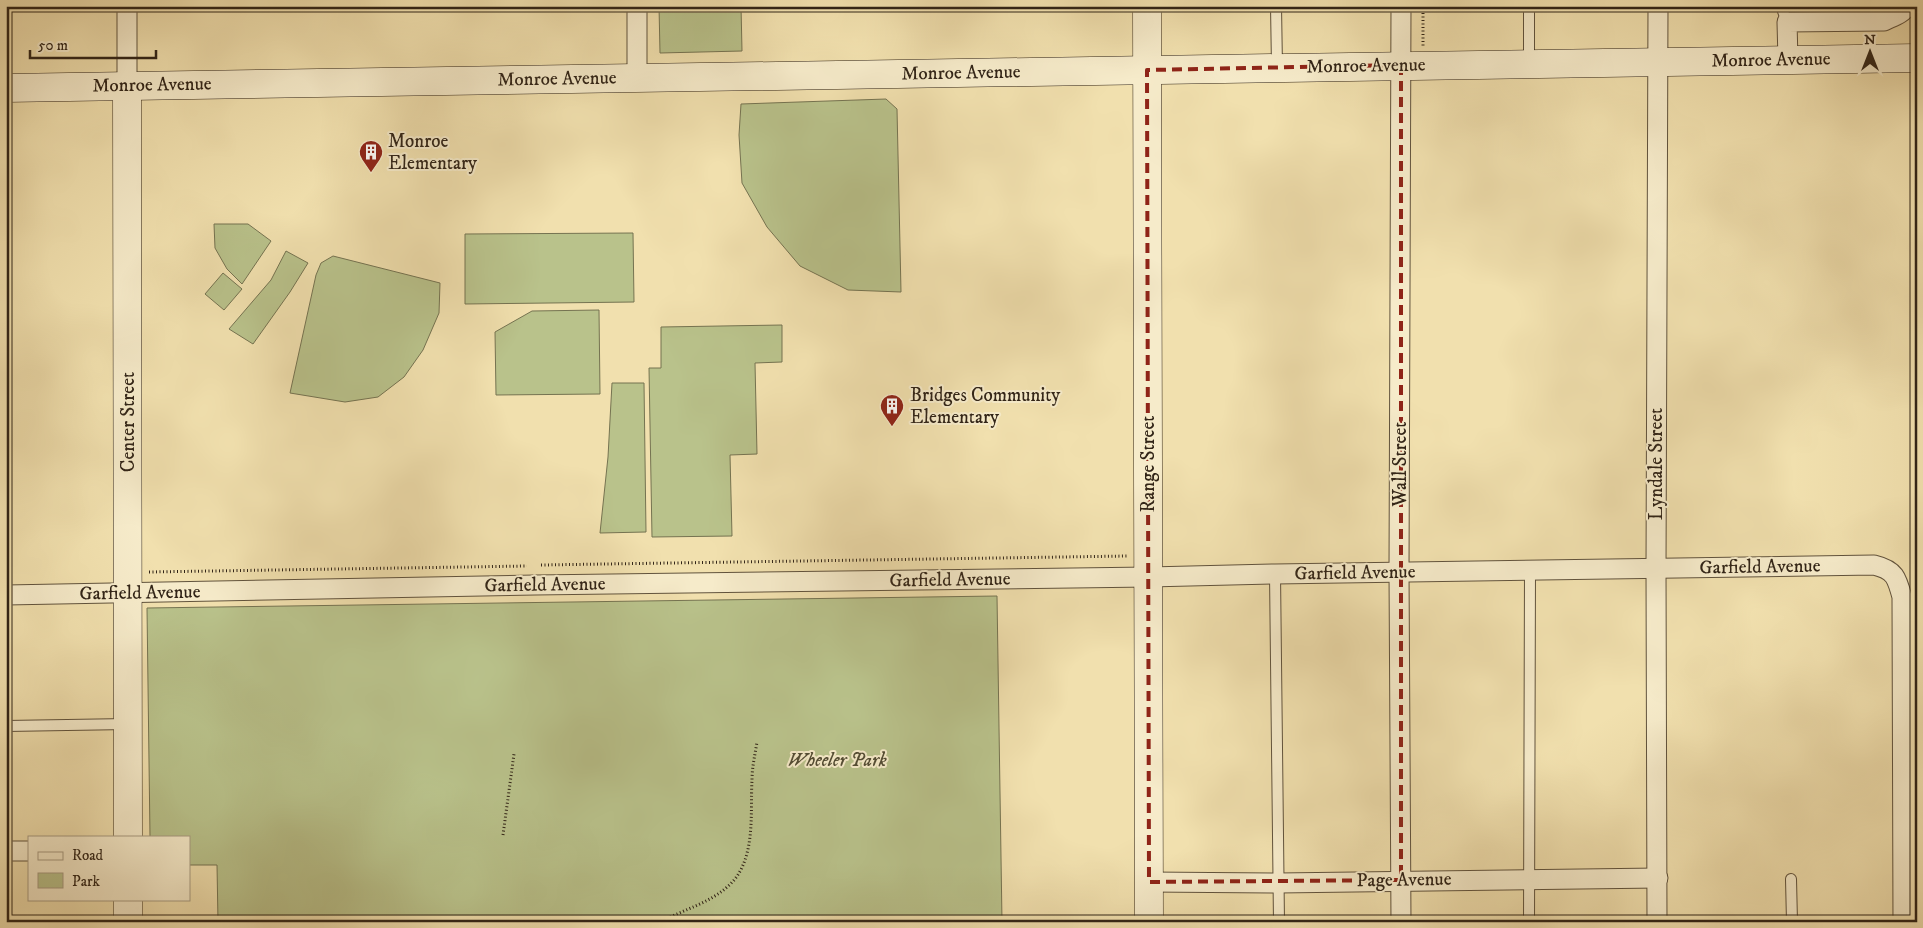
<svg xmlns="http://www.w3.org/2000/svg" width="1923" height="928" font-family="'IM FELL DW Pica',serif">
	<rect width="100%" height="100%" fill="#f1e0ae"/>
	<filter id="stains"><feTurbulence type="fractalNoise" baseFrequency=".004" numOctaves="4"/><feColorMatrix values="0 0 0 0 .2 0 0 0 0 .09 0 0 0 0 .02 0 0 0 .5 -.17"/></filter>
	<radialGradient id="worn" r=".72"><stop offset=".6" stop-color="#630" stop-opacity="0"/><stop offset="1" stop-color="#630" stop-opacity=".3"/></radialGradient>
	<g fill="#b9c28b" stroke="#757351">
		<path d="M659,6H741L742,51L660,53Z"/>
		<path d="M886,99L897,109L901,292L848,290L800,266L767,227L742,183L739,135L741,104Z"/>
		<path d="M214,224H248L271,241L242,284L227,269L215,248Z"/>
		<path d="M633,233L634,302L465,304V234Z"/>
		<path d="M286,251L308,263L290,292L253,344L229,329L271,280Z"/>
		<path d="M333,256L440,283L439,313L423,350L404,377L378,397L345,402L290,393L316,275L321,263Z"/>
		<path d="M223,273L242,289L224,310L205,294Z"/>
		<path d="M599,310L600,394L496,395L495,332L532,311Z"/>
		<path d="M782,325V362L755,363L757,454L730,455L732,536L652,537L649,368H661V327Z"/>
		<path d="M612,383H644L646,532L600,533L608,457Z"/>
		<path d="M997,596L1002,922H218L217,865H189V837H150L147,608Z"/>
	</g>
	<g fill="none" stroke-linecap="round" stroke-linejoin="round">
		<g stroke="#61533d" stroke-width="12">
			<g id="lane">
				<path d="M1276,6L1277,67"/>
				<path d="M1781,6L1787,22"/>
				<path d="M1529,63V6"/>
				<path d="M1275,574L1279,922"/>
				<path d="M6,726L128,724"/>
				<path d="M1791,879L1792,922"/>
				<path d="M1529,922L1530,570"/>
			</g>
		</g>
		<g stroke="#61533d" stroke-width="21">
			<g id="street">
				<path d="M127,6V85"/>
				<path d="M637,6V78"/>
				<path d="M1401,6L1399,572L1401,922"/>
				<path d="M1788,60L1787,22L1884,21C1892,17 1903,14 1907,6"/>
				<path d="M6,595L535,585L1149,577L1275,574L1874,565C1895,570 1897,578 1902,597L1903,922"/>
				<path d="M6,851H29"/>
				<path d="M1149,882L1279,883L1658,878"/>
				<path d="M1657,922L1656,569L1658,6"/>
			</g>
		</g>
		<g stroke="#312417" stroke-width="29">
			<g id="secondary">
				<path d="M1147,6L1149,922"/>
				<path d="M127,85L128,837"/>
				<path d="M6,88L1917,58"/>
				<path d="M128,899V922"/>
			</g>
		</g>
		<g stroke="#312417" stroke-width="3" stroke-dasharray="1 2.5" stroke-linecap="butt">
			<path d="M1423,6V46"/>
			<path d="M541,565L1127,556"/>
			<path d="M149,572L527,566"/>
			<path d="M503,835L514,754"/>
			<path d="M661,922C682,910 707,904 726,888C757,863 750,815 752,780C752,767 755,755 757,742"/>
		</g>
		<use href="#lane" stroke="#f6ebca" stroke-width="10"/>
		<use href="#street" stroke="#f6ebca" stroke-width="19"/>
		<use href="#secondary" stroke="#f6ebca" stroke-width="28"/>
	</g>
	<path fill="none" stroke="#8f2418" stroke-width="4" stroke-dasharray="10 6" stroke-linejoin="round" d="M1401,65V880L1149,882L1147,70Z"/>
	<defs>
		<g id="building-pin" transform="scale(1.25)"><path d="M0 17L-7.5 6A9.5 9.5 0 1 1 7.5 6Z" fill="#8f2418" stroke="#f6ebca"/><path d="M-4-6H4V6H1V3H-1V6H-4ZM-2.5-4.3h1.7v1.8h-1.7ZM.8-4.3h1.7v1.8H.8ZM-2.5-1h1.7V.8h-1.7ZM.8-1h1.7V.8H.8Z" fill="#fff"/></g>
	</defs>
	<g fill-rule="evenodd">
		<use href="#building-pin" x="371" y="152"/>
		<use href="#building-pin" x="892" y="406"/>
	</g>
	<g text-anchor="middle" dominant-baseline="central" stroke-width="4" stroke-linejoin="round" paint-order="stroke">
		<g font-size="19" fill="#312417" stroke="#f6ebca">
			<text transform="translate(1771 60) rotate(-1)">Monroe Avenue</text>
			<text transform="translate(1366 66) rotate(-1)">Monroe Avenue</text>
			<text transform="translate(961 73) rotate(-1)">Monroe Avenue</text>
			<text transform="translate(557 79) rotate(-1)">Monroe Avenue</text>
			<text transform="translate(152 85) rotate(-1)">Monroe Avenue</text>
			<text transform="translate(128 422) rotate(-90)">Center Street</text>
			<text transform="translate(1148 464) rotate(-90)">Range Street</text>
			<text transform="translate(1400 464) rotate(-90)">Wall Street</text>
			<text transform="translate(1656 464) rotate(-90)">Lyndale Street</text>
			<text transform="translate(1760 567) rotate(-1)">Garfield Avenue</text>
			<text transform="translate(1355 573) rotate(-1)">Garfield Avenue</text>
			<text transform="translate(950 580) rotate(-1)">Garfield Avenue</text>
			<text transform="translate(545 585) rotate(-1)">Garfield Avenue</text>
			<text transform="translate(140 593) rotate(-1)">Garfield Avenue</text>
			<text transform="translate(1404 880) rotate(-1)">Page Avenue</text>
		</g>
		<g font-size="19" fill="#312417" stroke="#f6ebca" text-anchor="start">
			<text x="388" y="141">Monroe<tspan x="388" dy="22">Elementary</tspan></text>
			<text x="910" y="395">Bridges Community<tspan x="910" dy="22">Elementary</tspan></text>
		</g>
		<g font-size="19" font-style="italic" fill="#534c34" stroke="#f6ebca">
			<text x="837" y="760">Wheeler Park</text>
		</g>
	</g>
	<rect width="1923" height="928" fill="none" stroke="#f1e0ae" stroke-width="25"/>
	<rect x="8" y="8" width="1908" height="913" fill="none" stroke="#312417" stroke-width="2.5"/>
	<rect x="12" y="12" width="1898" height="903" fill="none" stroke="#312417"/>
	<rect x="28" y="836" width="162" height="65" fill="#f6ebca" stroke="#a79b82"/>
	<rect x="38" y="852" width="25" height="8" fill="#f6ebca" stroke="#a79b82"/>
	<text x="72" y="860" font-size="15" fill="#312417">Road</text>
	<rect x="38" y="873" width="25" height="15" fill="#b9c28b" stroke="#a79b82"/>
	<text x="72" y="886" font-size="15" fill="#312417">Park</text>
	<g transform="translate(1870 52)" stroke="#f6ebca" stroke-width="4" paint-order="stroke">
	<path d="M0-4L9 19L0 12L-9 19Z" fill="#312417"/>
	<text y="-8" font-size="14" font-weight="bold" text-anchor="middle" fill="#312417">N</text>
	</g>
	<path d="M30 50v8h126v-8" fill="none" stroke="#312417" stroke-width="2.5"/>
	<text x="38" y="50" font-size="15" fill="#312417" stroke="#f6ebca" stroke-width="4" paint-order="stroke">50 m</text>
	<rect width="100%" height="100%" filter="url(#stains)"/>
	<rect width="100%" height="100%" fill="url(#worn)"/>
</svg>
